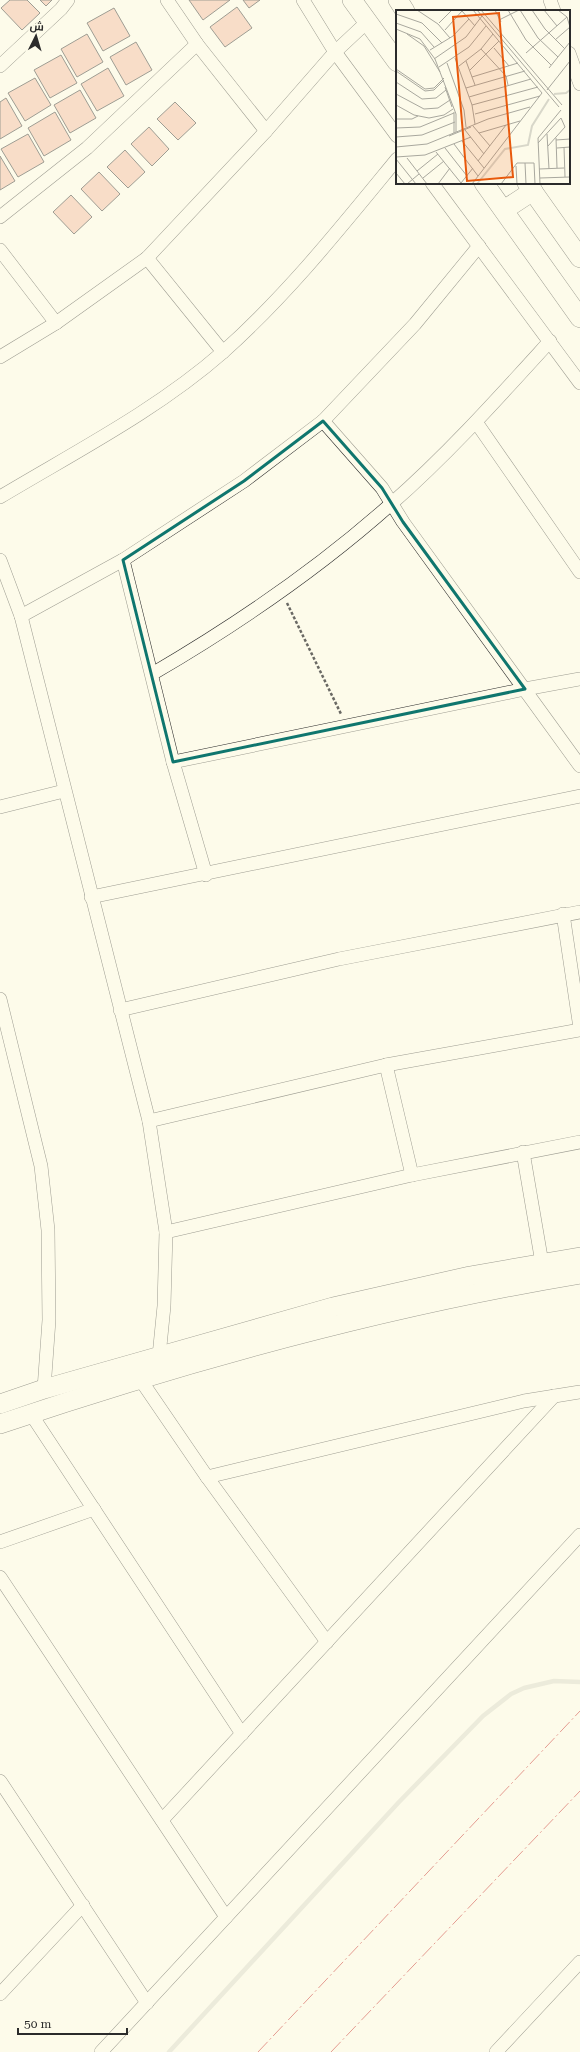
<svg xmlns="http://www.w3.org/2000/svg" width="580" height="2052" font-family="'Roboto Serif',Cairo,serif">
	<rect width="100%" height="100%" fill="#fdfbea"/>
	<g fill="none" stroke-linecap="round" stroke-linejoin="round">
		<path stroke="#d8d7c9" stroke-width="4.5" d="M169,2052L399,1802L483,1716L511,1694L524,1688L554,1681L580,1682"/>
	</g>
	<g fill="#f2b8a0" stroke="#2b2b2b">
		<path d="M10,0H27L40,13L22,30L1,8Z"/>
		<path d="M40,0H52L46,6Z"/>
		<path d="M189,0H230L203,20Z"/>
		<path d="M243,0H260L249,8Z"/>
		<path d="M237,7L252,28L225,47L210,27Z"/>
		<path d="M114,8L130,36L103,51L87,23Z"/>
		<path d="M87,34L103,62L77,77L61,49Z"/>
		<path d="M136,42L152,70L126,85L110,57Z"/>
		<path d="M61,55L77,83L50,98L34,70Z"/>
		<path d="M108,68L124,96L97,111L81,84Z"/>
		<path d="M35,78L51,105L25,121L8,93Z"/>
		<path d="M80,90L96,118L70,133L54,105Z"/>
		<path d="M6,98L22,126L0,139V102Z"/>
		<path d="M175,102L196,123L178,140L157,119Z"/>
		<path d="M55,112L71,140L44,156L28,128Z"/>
		<path d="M149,127L169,149L152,166L131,144Z"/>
		<path d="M28,134L44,162L18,177L1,149Z"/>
		<path d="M125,150L145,172L128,188L107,167Z"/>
		<path d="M0,156L15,181L0,190Z"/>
		<path d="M99,172L120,194L102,211L81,189Z"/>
		<path d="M71,195L92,217L74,234L53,212Z"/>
	</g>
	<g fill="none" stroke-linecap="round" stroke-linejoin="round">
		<g stroke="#2b2b2b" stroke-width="14">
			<g id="street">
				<path d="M167,0L197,44L266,131"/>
				<path d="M303,0L335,52L397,136"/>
				<path d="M550,0L554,11"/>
				<path d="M569,53L580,84"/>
				<path d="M0,66L61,9L68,0"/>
				<path d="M432,183L580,383"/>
				<path d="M0,217L87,148L197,44"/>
				<path d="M0,250L56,323"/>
				<path d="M147,258L223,352"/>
				<path d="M0,357L56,323L147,258L266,131L335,52L367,22"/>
				<path d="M323,421L382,488L403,522L580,766"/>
				<path d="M476,422L580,572"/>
				<path d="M0,497C75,452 157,410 223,352C288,294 342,226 397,159"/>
				<path d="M0,560L21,616L149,1121L166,1232L164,1306L159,1356"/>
				<path d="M123,560L173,762L206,875"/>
				<path d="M21,616L123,560L244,481L323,421L415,324L479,246"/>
				<path d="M152,674C236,625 318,569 391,504C448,454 499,397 550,341"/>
				<path d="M173,762L525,689L580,679"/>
				<path d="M0,807L64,791"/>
				<path d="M91,897L580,796"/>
				<path d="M563,914L580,1028"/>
				<path d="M0,999L41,1166L48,1230L49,1320L44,1389"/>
				<path d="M120,1010L339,959L580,912"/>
				<path d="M386,1065L412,1175"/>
				<path d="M149,1121L386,1065L580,1030"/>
				<path d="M523,1152L542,1263"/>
				<path d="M166,1232L412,1175L580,1142"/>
				<path d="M140,1379L207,1477L327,1642"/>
				<path d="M31,1414L242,1734"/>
				<path d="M207,1477L524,1401L580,1392"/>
				<path d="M0,1542L94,1509"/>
				<path d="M0,1577L226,1917"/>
				<path d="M0,1781L147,2003"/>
				<path d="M162,1820L554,1396"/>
				<path d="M0,1994L83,1905"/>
				<path d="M101,2052L580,1535"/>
				<path d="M496,2052L580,1962"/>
			</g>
		</g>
		<g stroke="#2b2b2b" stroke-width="20">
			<g id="secondary">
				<path d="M352,0L397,62"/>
				<path d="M398,0L405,11"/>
				<path d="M484,183L580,318"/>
				<path d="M527,183L580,258"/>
				<path d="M504,210L533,191"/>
				<path d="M0,1404L44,1389L333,1307L470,1276L580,1257"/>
				<path d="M0,1424C190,1360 382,1307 580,1274"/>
			</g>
		</g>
		<path stroke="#6a6964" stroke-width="2.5" stroke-dasharray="3 2" stroke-linecap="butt" d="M287,603L341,714"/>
		<use href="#street" stroke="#fdfbea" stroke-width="13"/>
		<use href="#secondary" stroke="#fdfbea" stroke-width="19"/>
		<g stroke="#c62828" stroke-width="1" stroke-dasharray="14 3 2 3" stroke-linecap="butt">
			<path d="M258,2052L580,1711"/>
			<path d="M331,2052L580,1791"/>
		</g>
	</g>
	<path d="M0 0H580V2052H0ZM323,421L382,488L403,522L525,689L173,762L123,560L244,481Z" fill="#fdfbea" fill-opacity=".55" fill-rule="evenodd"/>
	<path fill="none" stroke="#0f766e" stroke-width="3" stroke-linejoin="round" d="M323,421L382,488L403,522L525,689L173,762L123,560L244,481Z"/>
	<g transform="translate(396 10)">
		<rect width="174" height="174" fill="#fdfbea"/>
		<path fill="none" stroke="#d8d7c9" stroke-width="2" d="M158,84L170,83L174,80M81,174L109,139L132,135L136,116L153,89"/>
		<path fill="none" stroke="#a9a89e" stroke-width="1" d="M21,0L42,14L54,28M81,0L163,97M85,0L166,95M99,0L105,12M112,0L130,30L155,55M124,0L142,28L162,47M136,0L149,19L169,39M148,0L161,16M162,0L171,7L174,17M66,1L79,16M0,4L26,13L46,33M103,10L123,0M0,13L25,22L38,37M43,13L56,0M0,19L24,29L39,49L60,104V122M49,20L66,1M11,24L28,36L44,62M159,30L174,17M98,38L113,56M85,39L110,66L112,75M34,40L57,26L73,9M130,43L171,7M59,48L76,95L79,114M38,49L70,27L86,6M70,51L79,75M51,53L68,100L70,117M63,56L85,39L97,24M43,57L73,37L90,16M153,58L174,32M0,59L29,79L38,78L48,68M74,60L103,31M0,61L29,81L38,80L48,70M76,67L122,53M0,72L26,89L40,88L50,80M49,77L56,97M70,78L129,61M151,80L174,51M0,84L28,99L42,98L54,90M73,87L135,69M0,95L18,105L33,108L48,105L57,99M76,95L142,77M58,102V123M79,104L144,86M0,109H16L22,106M77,116L94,136M0,118L24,117L58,103M69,120L88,144M83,123L124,111M151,124L153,159M53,126L75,117M0,127L26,125L59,112M160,128L161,158M160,130L174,129M66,131L88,158M142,133L165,108L169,117L152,136M58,134L82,166M0,137L31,134L92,109L134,97M168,137L169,167M49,138L71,166M161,138L174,137M40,142L65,173M0,147L29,145L75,127M11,148L31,174M0,149L20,174M82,151L110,115M129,153L130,174M120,156L121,174M143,159L168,158M21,161L42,144M0,163L9,174M27,168L48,151M144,168L174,167M65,173L77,158M11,174L23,164M42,174L54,158M76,174L146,83L77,0M105,174L121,153H138L139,174M144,174L142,128L165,100"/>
		<path fill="#e8590c" fill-opacity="0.15" stroke="#e8590c" stroke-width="2" d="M103,3L117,167L71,171L57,7Z"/>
		<rect width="174" height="174" fill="none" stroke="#2b2b2b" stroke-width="2"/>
	</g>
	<g transform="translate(36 36) rotate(5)" stroke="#fdfbea" stroke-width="3" paint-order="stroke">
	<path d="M0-3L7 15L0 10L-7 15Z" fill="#2b2b2b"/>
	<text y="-6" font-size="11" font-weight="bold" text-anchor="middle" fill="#2b2b2b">ش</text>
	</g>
	<path d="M18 2028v6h109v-6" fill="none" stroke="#2b2b2b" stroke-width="2"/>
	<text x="24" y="2028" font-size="12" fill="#2b2b2b" stroke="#fdfbea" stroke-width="3" paint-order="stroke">50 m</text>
</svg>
